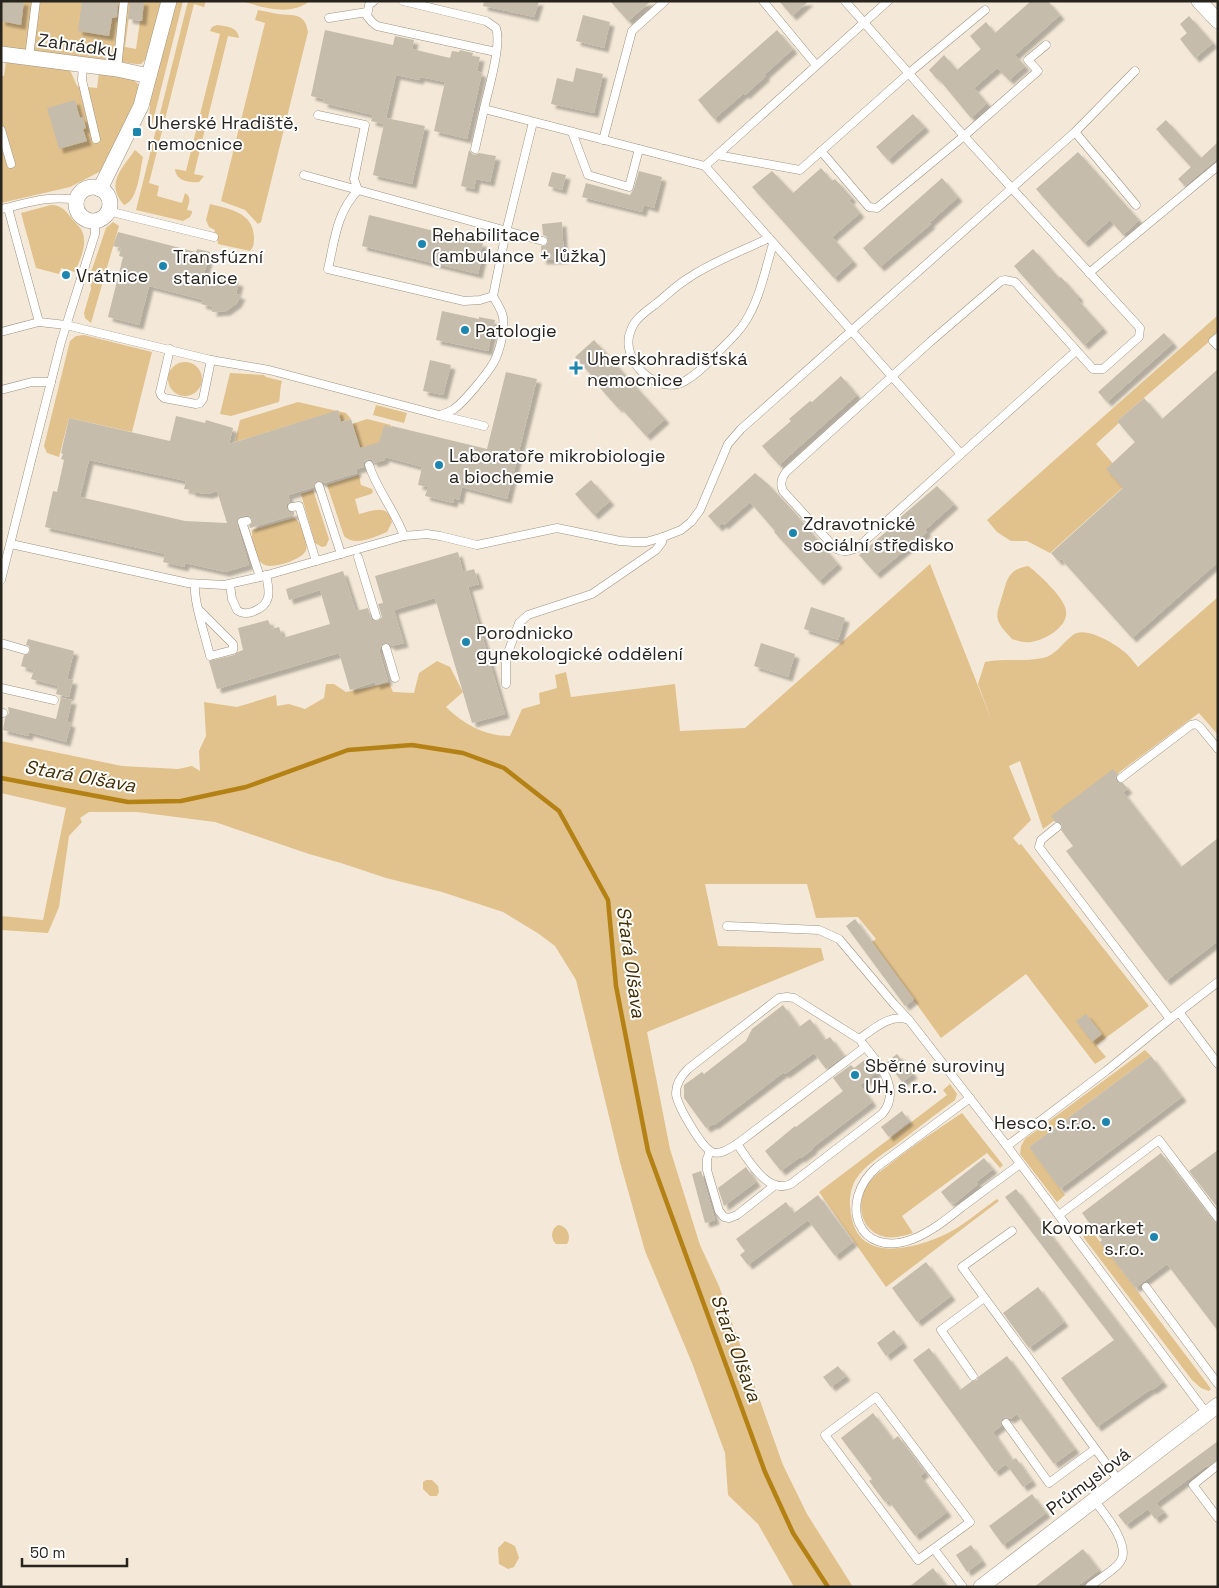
<svg xmlns="http://www.w3.org/2000/svg" width="1219" height="1588" font-family="'Space Grotesk',sans-serif">
	<defs>
		<filter id="shadow"><feDropShadow dx="4.5" dy="4.5" stdDeviation="1" flood-color="#0004"/></filter>
	</defs>
	<rect width="100%" height="100%" fill="#f4e9d8"/>
	<g fill="#e1c18c">
		<path d="M1,1H131L125,47L136,49L143,1H162L147,58L141,64H136L1,47Z"/>
		<path d="M176,1H183L152,125L149,124L150,101Z"/>
		<path d="M188,1H206L204,7L194,4L149,183L159,186L157,196L182,203L185,193C192,197 189,203 187,210L192,211V213L190,217L183,221L136,210Z"/>
		<path d="M241,1H310C289,17 263,7 241,1Z"/>
		<path d="M258,10C265,11 271,13 278,14C293,16 305,12 308,32L261,222L258,224L245,210L221,201L265,23L255,20Z"/>
		<path d="M217,25C226,26 238,27 239,38L228,36L194,174L204,176L199,182C189,183 176,181 175,169L186,171L220,34L210,31L212,27Z"/>
		<path d="M6,61L70,70L77,86L97,88L99,73C112,75 133,74 140,87L137,99L101,171L70,187L1,203V76H4Z"/>
		<path d="M135,150L143,157C140,170 138,201 124,205C105,183 122,169 135,150Z"/>
		<path d="M210,204C229,209 253,212 254,237C254,242 254,247 250,251L218,244L217,237L214,235L215,230L209,227L206,220Z"/>
		<path d="M51,205C63,205 66,212 73,220C75,223 79,226 81,229C89,243 80,259 75,272L61,268L59,274L36,268L21,213Z"/>
		<path d="M113,222L119,226L91,323L85,318L84,313L91,289L90,275L106,228Z"/>
		<path d="M1218,315V334L1117,421L1119,423L1096,444L1129,482L1050,553L1027,541H1011L997,532L987,520Z"/>
		<path d="M84,335L152,352L132,432L69,418L59,457L47,453L44,446L70,341L76,336Z"/>
		<circle cx="185" cy="379" r="17"/>
		<path d="M230,373L264,375L266,377L282,381C280,387 280,399 279,402L231,416L220,414Z"/>
		<path d="M298,402L346,413L351,419L340,422L336,411L235,442L240,420Z"/>
		<path d="M376,405L407,413L404,423L373,415Z"/>
		<path d="M367,419L391,425V427L384,426L379,443L360,448L352,424Z"/>
		<path d="M359,475L361,485L372,489L373,492L371,494L355,499L359,514C372,511 388,503 392,522L387,532C375,537 354,547 344,536L327,485Z"/>
		<path d="M313,490L329,539L326,546L322,547L315,543L301,494Z"/>
		<path d="M294,518C300,522 302,527 304,534C305,539 308,545 306,550C304,559 273,569 265,565C255,562 251,540 252,530Z"/>
		<path d="M930,564L993,724L978,684L985,662C1004,658 1023,662 1043,658C1055,656 1063,642 1073,635C1084,626 1112,642 1122,650C1128,654 1133,661 1138,667L1218,597V735L1199,713L1043,829L1020,761L1009,766L1031,820L1013,838L1019,845L1021,844L1149,1006L1096,1045L1106,1057L1095,1064L1026,974L941,1038L872,942L876,939L858,917L816,918L807,884H705L718,946L821,948L824,960L647,1032L670,1149L700,1245L719,1286L783,1465L807,1514L853,1587H794L758,1524L728,1495L725,1453L692,1363L645,1251L620,1162L576,980L555,946L539,934L503,912L442,892L386,878L341,863L309,854L215,822L137,812H89L80,818L82,822L69,836L59,907L48,933L1,930V916L43,920L66,808L1,793V741L122,766L178,769L192,766L200,771L199,751L206,736L204,702L237,707L276,695L277,706L289,704L305,709L324,698L326,684H334L346,692L389,683L393,692L414,693L419,673L437,661L450,667L463,692L446,707C464,724 484,736 510,736L522,709L540,704L539,693L557,688L555,675L566,672L571,697L675,684L680,731L745,728Z"/>
		<path d="M1028,566C1037,572 1062,596 1065,607C1072,625 1046,640 1031,642C1025,643 1018,641 1012,639C1007,633 1000,627 998,620C996,613 999,607 1001,600C1007,582 1006,570 1028,566Z"/>
		<path d="M1145,1050L1151,1056L1029,1147L1065,1195L1057,1202L1020,1154L1021,1146L1025,1139Z"/>
		<path d="M950,1084L957,1094L955,1100C935,1115 916,1129 897,1144C883,1154 866,1164 856,1179C848,1192 849,1209 853,1223C866,1267 931,1244 957,1228C971,1219 984,1208 997,1199L999,1201L886,1287L819,1192L947,1095L943,1090Z"/>
		<path d="M962,1113L1003,1165L1000,1168L987,1153L902,1216L913,1233C898,1238 882,1241 870,1229C858,1217 859,1197 868,1184C874,1175 883,1170 891,1163C914,1145 938,1129 962,1113Z"/>
		<path d="M558,1225C567,1226 572,1236 567,1244H556C550,1238 551,1229 558,1225Z"/>
		<path d="M1088,1226L1206,1382L1211,1389L1209,1391L1201,1388L1192,1380L1084,1238C1082,1232 1083,1229 1088,1226Z"/>
		<path d="M426,1480H432L438,1486L439,1492L437,1496H430L423,1489V1482Z"/>
		<path d="M505,1541L515,1546L519,1558L514,1567L508,1569L499,1564L498,1548Z"/>
	</g>
	<g fill="none" stroke-linecap="round" stroke-linejoin="round">
		<path stroke="#b48114" stroke-width="4.5" d="M1,778L128,802L181,801L246,787L348,750L412,745L463,753L504,768L559,811L608,900L616,986L648,1151L765,1472L793,1533L828,1587"/>
	</g>
	<g fill="#c6bcab" fill-rule="evenodd" filter="url(#shadow)">
		<path d="M1,1H24L21,25L1,21Z"/>
		<path d="M82,1H118L117,17L112,18L109,36L78,31Z"/>
		<path d="M130,1H144L142,21L128,19Z"/>
		<path d="M484,1H539L534,17L483,6Z"/>
		<path d="M610,1H651L628,21Z"/>
		<path d="M779,1H809L792,16Z"/>
		<path d="M1031,1H1048L1060,15L1015,55L1025,66L1009,80L997,68L974,88L987,103L971,118L938,78L937,79L929,70L944,55L957,70L981,49L970,36L986,22L995,33Z"/>
		<path d="M583,15L610,22L604,48L576,41Z"/>
		<path d="M1189,16L1213,43L1195,58L1180,39L1187,33L1180,24Z"/>
		<path d="M325,30L393,45L395,36L414,40L412,49L450,58L452,51L459,52L460,50L473,53L472,56L480,57L477,71L482,73L467,139L434,131L445,82L420,77L419,80L396,75L386,118L425,126L412,184L373,175L384,124L371,121L373,115L323,103L324,99L311,96Z"/>
		<path d="M777,30L793,49L764,75L766,76L745,95L744,93L714,119L698,100Z"/>
		<path d="M576,68L603,74L594,113L551,104L557,78L573,82Z"/>
		<path d="M75,100L80,118L83,117L86,128L83,129L87,141L59,149L47,108Z"/>
		<path d="M913,114L925,127L888,160L876,147Z"/>
		<path d="M1166,120L1201,158L1218,142V158L1185,186L1178,179L1191,167L1156,129Z"/>
		<path d="M469,150L474,155L479,153L496,156L490,182L476,179L474,189L461,186Z"/>
		<path d="M1078,152L1139,220L1123,235L1110,220L1084,243L1036,189Z"/>
		<path d="M821,168L832,181L835,179L852,198L849,200L860,213L832,237L853,261L834,278L752,187L772,171L793,193Z"/>
		<path d="M639,171L662,177L654,208L644,205L642,212L582,197L586,183L630,195L634,188Z"/>
		<path d="M552,172L566,175L562,190L548,186Z"/>
		<path d="M942,178L958,197L929,223L931,224L880,267L863,248Z"/>
		<path d="M369,215L483,243L480,253L483,254L478,274L362,246Z"/>
		<path d="M562,222L564,259L542,260L541,246H545L548,242L547,237L543,235L542,224Z"/>
		<path d="M118,232L196,252L197,249L210,252L204,274L239,282L236,294L241,295L237,303L226,311L212,312L213,307L201,304L203,300L149,286L139,325L108,317L123,257L119,256L121,248L113,246Z"/>
		<path d="M1033,249L1059,278L1061,277L1079,297L1077,299L1103,328L1084,345L1014,266Z"/>
		<path d="M442,311L479,319V317L495,320L488,351L436,340Z"/>
		<path d="M1164,333L1173,343L1107,402L1098,392Z"/>
		<path d="M594,340L665,419L646,436L620,407L618,408L600,388L601,386L575,357Z"/>
		<path d="M430,360L451,365L443,395L423,391Z"/>
		<path d="M1218,369V562L1132,638L1061,559L1058,561L1051,553L1123,488L1106,469L1135,442L1117,421L1144,398L1162,419Z"/>
		<path d="M506,372L537,379L507,499L462,487L459,500L454,498L453,503L425,496L428,487L418,485L422,467L385,457L384,460L374,463L372,460H368L364,462V467L356,469L357,473L324,483L318,481L315,483L314,487L288,495L290,502L287,504V508L289,512H294V515L250,528L249,526L252,522L251,517L246,515L239,518L237,524L249,565L225,572L185,563L184,567L163,562L165,554L45,527L53,491L57,492L64,460L61,459L63,454L61,453L69,418L170,441L176,416L205,423L206,420L233,428L229,444L338,410L341,422L351,419L360,448L379,442L384,425L391,427L392,426L487,449ZM89,460L186,481L184,489L191,490V492L208,494L217,491L227,523L185,521L80,497Z"/>
		<path d="M841,376L857,395L779,465L762,446L791,421L789,419L810,401L812,402Z"/>
		<path d="M755,473L769,485L795,513L838,564L819,581L774,532L775,531L750,502L724,525L722,523L718,527L708,516Z"/>
		<path d="M591,480L610,501L594,515L575,494Z"/>
		<path d="M937,486L954,504L925,530L927,532L876,574L859,555L888,530L889,527Z"/>
		<path d="M458,552L463,572L474,569L479,584L468,587L505,714L472,723L435,598L394,610L404,643L391,646L389,644L385,643L382,645L379,650L388,681L376,685L375,682L350,690L339,653L217,689L209,661L234,655L238,652L243,650L238,628L268,620L272,629L279,627L283,638L330,624L320,590L289,600L286,589L343,571L356,611L368,608L372,620L377,621L382,617L378,604L383,603L375,576Z"/>
		<path d="M811,607L845,618L838,640L804,629Z"/>
		<path d="M28,639L74,651L67,679L73,680L69,697L56,694L58,686L31,679L34,670L21,666L24,655L28,654L30,651L29,646L26,645Z"/>
		<path d="M761,643L795,654L788,677L754,666Z"/>
		<path d="M61,698L72,700L67,722L71,723L66,742L29,732L28,736L3,730L5,718L9,713L8,707L56,719Z"/>
		<path d="M1113,769L1117,774L1115,778L1117,782L1123,783L1128,789L1123,792L1181,867L1218,838V941L1166,981L1066,851L1073,846L1061,830L1062,824L1059,822H1055L1051,816Z"/>
		<path d="M855,919L914,999L905,1006L846,926Z"/>
		<path d="M783,1005L799,1027L810,1019L825,1040L830,1037L844,1056L826,1069L814,1053L785,1074L784,1072L714,1125L713,1124L706,1128L684,1098V1085L702,1072L704,1074L746,1041L752,1029Z"/>
		<path d="M1086,1014L1102,1034L1092,1042L1076,1021Z"/>
		<path d="M897,1054L913,1074L902,1082L887,1062Z"/>
		<path d="M1151,1056L1182,1097L1060,1189L1029,1147Z"/>
		<path d="M867,1058L877,1072L860,1085L872,1102L812,1148L813,1149L801,1158L800,1157L781,1171L765,1151L795,1126L796,1127L843,1091L833,1078L851,1065L854,1068Z"/>
		<path d="M902,1111L909,1121L889,1137L881,1127Z"/>
		<path d="M1218,1150V1208L1189,1171Z"/>
		<path d="M1161,1153L1214,1221L1218,1224V1331L1167,1264L1135,1288L1100,1242L1102,1240L1082,1213Z"/>
		<path d="M984,1158L993,1169L976,1182L978,1184L954,1204L952,1201L950,1203L941,1192Z"/>
		<path d="M746,1167L756,1182L724,1206L718,1188Z"/>
		<path d="M701,1171L715,1220L705,1223L692,1174Z"/>
		<path d="M1016,1189L1163,1382L1152,1390L1151,1389L1097,1427L1061,1378L1114,1340L1005,1197Z"/>
		<path d="M818,1195L853,1242L835,1256L808,1220L748,1265L740,1255L745,1251L736,1239L786,1202L794,1213Z"/>
		<path d="M926,1262L951,1296L917,1322L892,1288Z"/>
		<path d="M1038,1287L1064,1322L1029,1348L1003,1313Z"/>
		<path d="M894,1330L903,1343L886,1356L877,1343Z"/>
		<path d="M929,1348L960,1390L972,1381L977,1380L978,1377L1007,1356L1075,1449L1054,1464L1017,1414L1010,1419L1006,1417L1002,1419L1001,1426L993,1432L1012,1460L995,1472L913,1360Z"/>
		<path d="M838,1366L846,1376L831,1387L823,1377Z"/>
		<path d="M873,1413L893,1440L898,1436L925,1472L920,1476L947,1512L915,1536L888,1500L885,1502L869,1481L872,1479L841,1438Z"/>
		<path d="M1218,1441V1459L1207,1467L1206,1466L1156,1503L1164,1512L1155,1519L1148,1509L1126,1525L1118,1515Z"/>
		<path d="M1016,1458L1032,1481L1023,1487L1006,1464Z"/>
		<path d="M1032,1494L1046,1513L1003,1545L989,1526Z"/>
		<path d="M971,1545L982,1561L967,1572L956,1555Z"/>
		<path d="M1083,1549L1099,1570L1076,1587H1034Z"/>
		<path d="M933,1568L947,1587H909Z"/>
	</g>
	<g fill="none" stroke-linecap="round" stroke-linejoin="round">
		<g stroke="#9d9383" stroke-width="9">
			<g id="service">
				<path d="M374,1L369,5L367,16L372,22L377,26L496,52"/>
				<path d="M403,1L486,21L496,28C502,45 488,90 484,109L705,166L888,1"/>
				<path d="M763,1L816,65"/>
				<path d="M845,1L964,136L1140,328L1139,337L1103,369H1093L1015,282L1005,280L1001,281L930,342L786,472C781,479 780,484 783,491L835,548C843,553 849,551 857,548L961,454"/>
				<path d="M329,18L367,12"/>
				<path d="M29,57L36,1"/>
				<path d="M83,64L82,80L96,139"/>
				<path d="M117,69L124,1"/>
				<path d="M1,130L11,164"/>
				<path d="M572,132L588,175L629,187L639,149"/>
				<path d="M1075,132L1136,205"/>
				<path d="M603,140L632,31L665,1"/>
				<path d="M475,149L484,109"/>
				<path d="M821,151L869,207L877,208L964,136L1038,71L1028,60L1046,45"/>
				<path d="M717,155L800,170L909,73L985,10"/>
				<path d="M705,166L961,454L1076,351"/>
				<path d="M304,175L358,190L354,179L365,125L318,115"/>
				<path d="M8,208L39,322"/>
				<path d="M1,209C28,203 48,195 77,200"/>
				<path d="M108,211L214,237"/>
				<path d="M769,238C742,251 714,261 690,277C678,284 668,294 657,303C648,310 635,318 631,330C618,359 657,397 685,381C696,375 706,365 714,356C724,346 737,335 745,322C760,299 765,270 773,244"/>
				<path d="M1089,273L1218,166"/>
				<path d="M493,296L480,300L464,301L328,269C335,239 336,214 358,190L543,241"/>
				<path d="M1,332L39,322L66,325L211,360L269,370L439,415C445,414 449,412 454,409C465,401 487,374 494,362C500,350 505,330 503,317C502,310 496,302 493,296L506,232L533,122"/>
				<path d="M1218,337L1213,341L1218,346"/>
				<path d="M170,349L160,392L161,395L164,398L196,404L200,403L203,399L211,360"/>
				<path d="M1,390L32,382H51"/>
				<path d="M439,415L484,426"/>
				<path d="M369,465C377,490 395,511 404,536"/>
				<path d="M319,486L341,554"/>
				<path d="M292,507L299,506L316,561"/>
				<path d="M247,521L242,522L260,577"/>
				<path d="M11,544L188,583L224,585L260,577L404,536L427,534L440,536L477,545L557,528L620,541L634,542H646L663,537L681,530L691,522L700,510L728,444L741,429L1075,132L1135,71"/>
				<path d="M358,557L376,616"/>
				<path d="M1,580L61,342L95,234V221"/>
				<path d="M195,584C193,601 206,638 210,656L233,650V644L198,609"/>
				<path d="M230,585L232,599L237,610C242,614 246,614 252,612C272,605 270,592 266,575"/>
				<path d="M1,643L25,650"/>
				<path d="M386,648L395,678"/>
				<path d="M506,684V658L519,623L528,615L592,594L656,550L662,542L663,537"/>
				<path d="M1,688L54,700"/>
				<path d="M1,713H3"/>
				<path d="M1121,778L1191,725L1196,724L1200,727L1218,749"/>
				<path d="M1057,827L1041,840L1039,847L1170,1019L1218,982"/>
				<path d="M727,926L819,930L839,939L894,1004L909,1020L1007,1146L1207,1414"/>
				<path d="M1179,1012L1218,1064"/>
				<path d="M865,1047L737,1144C730,1148 721,1155 712,1152C702,1148 676,1104 676,1093C676,1083 682,1075 688,1069L779,998L787,997L794,998L859,1039C874,1029 890,1013 909,1020"/>
				<path d="M970,1098L877,1167C837,1202 858,1260 913,1239C931,1232 947,1219 962,1207C981,1193 1001,1178 1020,1164"/>
				<path d="M737,1144C749,1160 767,1195 791,1184L882,1114C903,1090 878,1062 862,1043"/>
				<path d="M1007,1146L1106,1071L1170,1019"/>
				<path d="M710,1151L707,1159V1170L719,1211L724,1217L729,1218L737,1215L774,1186"/>
				<path d="M1059,1215L1159,1140L1218,1218"/>
				<path d="M1012,1231L962,1267L1119,1481"/>
				<path d="M1146,1287L1218,1384"/>
				<path d="M973,1376L941,1330L984,1298"/>
				<path d="M876,1397L970,1522L918,1560L825,1435Z"/>
				<path d="M1006,1423L1049,1483L1095,1449"/>
				<path d="M1218,1465L1193,1485L1218,1518"/>
				<path d="M934,1549L963,1587"/>
				<path d="M1089,1587C1096,1581 1116,1569 1120,1562C1132,1546 1104,1513 1094,1500"/>
			</g>
		</g>
		<g stroke="#9d9383" stroke-width="16">
			<g id="minor">
				<path d="M1199,1L1218,21"/>
				<path d="M1,54L117,69L149,76"/>
				<circle cx="93" cy="204" r="17"/>
				<path d="M100,189L141,106L169,1"/>
				<path d="M981,1587L1218,1405"/>
			</g>
		</g>
		<use href="#service" stroke="#fff" stroke-width="8"/>
		<use href="#minor" stroke="#fff" stroke-width="15"/>
	</g>
	<g fill="#1d86ae" stroke="#fff" stroke-width="2">
		<rect x="132" y="127" width="10" height="10" rx="2.5"/>
		<circle cx="422" cy="244" r="5"/>
		<circle cx="163" cy="266" r="5"/>
		<circle cx="66" cy="275" r="5"/>
		<circle cx="465" cy="330" r="5"/>
		<path d="M573.5 360.5h5v5h5v5h-5v5h-5v-5h-5v-5h5z"/>
		<circle cx="439" cy="465" r="5"/>
		<circle cx="793" cy="533" r="5"/>
		<circle cx="466" cy="642" r="5"/>
		<circle cx="855" cy="1075" r="5"/>
		<circle cx="1106" cy="1122" r="5"/>
		<circle cx="1154" cy="1237" r="5"/>
	</g>
	<g text-anchor="middle" dominant-baseline="central" stroke-width="4" stroke-linejoin="round" paint-order="stroke">
		<g font-size="18" fill="#27231d" stroke="#fff">
			<text transform="translate(78 45) rotate(8)">Zahrádky</text>
			<text transform="translate(1088 1481) rotate(-37)">Průmyslová</text>
		</g>
		<g font-size="18" fill="#27231d" stroke="#fff" text-anchor="start">
			<text x="147" y="122">Uherské Hradiště,<tspan x="147" dy="21">nemocnice</tspan></text>
			<text x="432" y="234">Rehabilitace<tspan x="432" dy="21">(ambulance + lůžka)</tspan></text>
			<text x="173" y="256">Transfúzní<tspan x="173" dy="21">stanice</tspan></text>
			<text x="76" y="275">Vrátnice</text>
			<text x="475" y="330">Patologie</text>
			<text x="587" y="358">Uherskohradišťská<tspan x="587" dy="21">nemocnice</tspan></text>
			<text x="449" y="455">Laboratoře mikrobiologie<tspan x="449" dy="21">a biochemie</tspan></text>
			<text x="803" y="523">Zdravotnické<tspan x="803" dy="21">sociální středisko</tspan></text>
			<text x="476" y="632">Porodnicko<tspan x="476" dy="21">gynekologické oddělení</tspan></text>
			<text x="865" y="1065">Sběrné suroviny<tspan x="865" dy="21">UH, s.r.o.</tspan></text>
			<text x="1096" y="1122" text-anchor="end">Hesco, s.r.o.</text>
			<text x="1144" y="1227" text-anchor="end">Kovomarket<tspan x="1144" dy="21">s.r.o.</tspan></text>
		</g>
		<g font-size="19" font-style="italic" fill="#422d02" stroke="#fff">
			<text transform="translate(80 776) rotate(10)">Stará Olšava</text>
			<text transform="translate(631 962) rotate(82)">Stará Olšava</text>
			<text transform="translate(736 1348) rotate(70)">Stará Olšava</text>
		</g>
	</g>
	<rect width="1219" height="1588" fill="none" stroke="#27231d" stroke-width="5"/>
	<path d="M22 1558v8h105v-8" fill="none" stroke="#27231d" stroke-width="2.5"/>
	<text x="30" y="1558" font-size="15" fill="#27231d" stroke="#ffffff" stroke-width="4" paint-order="stroke">50 m</text>
</svg>
